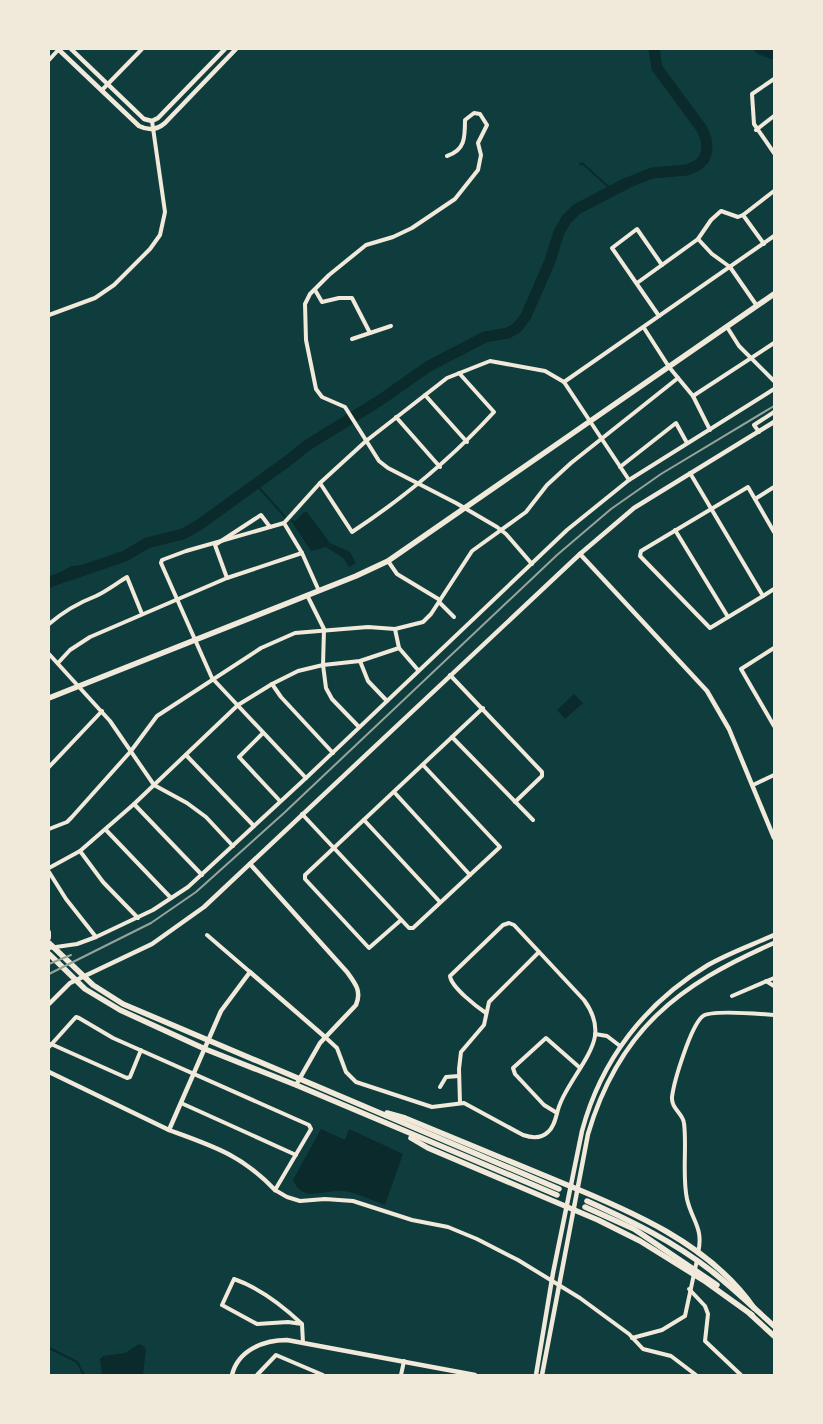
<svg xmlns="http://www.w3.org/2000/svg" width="823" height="1424" font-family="Overpass,sans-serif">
	<rect width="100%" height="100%" fill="#0f3d3e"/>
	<g fill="#0a2a2b">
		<path d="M304,512H307L330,543L350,552L356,563L349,567L343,558L326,547L311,551L293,524Z"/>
		<path d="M86,565L89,572L54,584L49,589V579L71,566Z"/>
		<path d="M574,694L583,703L565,719L557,710Z"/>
		<path d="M321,1129L345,1140L349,1129L403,1154L385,1205C372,1200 357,1193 344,1191C325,1189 303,1204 293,1180Z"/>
		<path d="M139,1344L145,1347L146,1350L143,1375H102L100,1359L103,1356L125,1353Z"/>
	</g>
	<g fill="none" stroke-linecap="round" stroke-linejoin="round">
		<g stroke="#0a2a2b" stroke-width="2">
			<path d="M580,165L582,163L612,190"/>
			<path d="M255,483L285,517"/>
			<path d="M292,521L295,522"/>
			<path d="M49,1348L77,1362L84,1375"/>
		</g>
		<g stroke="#0a2a2b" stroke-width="11">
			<path d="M760,49L774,54"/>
			<path d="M49,582L125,556L147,543L183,534L199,525L289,460L306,446L379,401L429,366L485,337L508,333L517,328L526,316L550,261L559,232L566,220L577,209L627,183L652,173L687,170L698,165L704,159L707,150L706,139L702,129L657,68L654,49"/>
		</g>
		<g stroke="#f1e9da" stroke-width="4">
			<path d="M49,60L59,49"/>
			<path d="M774,79L752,94L754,124L774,153"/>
			<path d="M102,90L142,49"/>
			<path d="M756,130L774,116"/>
			<path d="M447,156C465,150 465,138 465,120L474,113L480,114L487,125L478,143L481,155L478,170L455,199L412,228L393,237L366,245L329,275L310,294L305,304L306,340L316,389L322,397L345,407L379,461L388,468L456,503L497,527L506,534L532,564"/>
			<path d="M698,239L712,254L730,267L757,306"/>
			<path d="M764,244L743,215L774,191"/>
			<path d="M637,283L698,239L711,220L721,211L738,217L743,215"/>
			<path d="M315,290L322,302L339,298H352L370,333"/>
			<path d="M49,315L95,298L114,285L150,249L160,235L165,212L152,121"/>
			<path d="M659,316L612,248L637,229L662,265"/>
			<path d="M727,327L739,346L774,381"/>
			<path d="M644,328L669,367L693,396L710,430"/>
			<path d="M352,339L391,326"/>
			<path d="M564,382L774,236"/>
			<path d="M425,395L467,442"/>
			<path d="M693,396L774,343"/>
			<path d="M396,417L440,467"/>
			<path d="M759,432L754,425L774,412"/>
			<path d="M620,467L676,423L687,443"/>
			<path d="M690,473L763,596L710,628L640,556L641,551L748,487L774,532"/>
			<path d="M320,483L352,532C405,497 451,459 494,412L459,373"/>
			<path d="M755,499L774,487"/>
			<path d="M284,523L186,551L162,560L161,563L212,678L306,778"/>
			<path d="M675,530L728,617"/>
			<path d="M388,561L397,574L440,600"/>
			<path d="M227,578L215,545L261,515L270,527"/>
			<path d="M319,591L302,553L284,523L320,483L366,441L447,378L490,361L545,371L564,382L629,480"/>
			<path d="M307,595L324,629L323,665L326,688L332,699L359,727"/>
			<path d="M763,596L774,589"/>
			<path d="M439,602L454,617"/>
			<path d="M49,624C64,611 78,603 96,596C107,591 117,583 127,577L142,614"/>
			<path d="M399,648L418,670"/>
			<path d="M774,648L741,669L774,726"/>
			<path d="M49,654L110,721L154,785L187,803L206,817L233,846"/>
			<path d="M360,661L368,681L387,701"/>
			<path d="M58,663L70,650L90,637L227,578L302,553"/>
			<path d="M450,675L542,772V776L515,802"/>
			<path d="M272,684L281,697L333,753"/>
			<path d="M263,733L239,757L280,801"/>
			<path d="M452,737L533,820"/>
			<path d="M186,755L254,826"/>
			<path d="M49,767L102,711"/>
			<path d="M753,785L774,775"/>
			<path d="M394,792L470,875"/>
			<path d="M134,804L202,875"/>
			<path d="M302,814L409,928H413L500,847L423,765"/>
			<path d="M364,820L440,902"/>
			<path d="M49,829L67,822L72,817L131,751L157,716L261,648L295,633L368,627L395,629L423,622L431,614L472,551L526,512L547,485L571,463L678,378"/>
			<path d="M106,830L171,898"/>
			<path d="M80,851L103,882L138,918"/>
			<path d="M49,868L80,851L134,804L238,705L272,684L298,671L323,665L360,661L399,648L395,629"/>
			<path d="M49,872L66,899L96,937"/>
			<path d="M401,920L369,948L305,879V875L483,708"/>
			<path d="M49,932V938"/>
			<path d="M207,935L250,972"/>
			<path d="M49,948L77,944L96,937L153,910L188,887L306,778L567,530L629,480L774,389"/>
			<path d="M766,981L774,986"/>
			<path d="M732,996L774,978"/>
			<path d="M595,1034L607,1036L620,1046"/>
			<path d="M325,1037L337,1048L346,1072L356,1082L432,1107L464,1103L523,1135C532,1138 541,1139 548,1132C556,1125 556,1113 560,1104C568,1083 592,1056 595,1036C597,1022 592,1011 584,1000L514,925L509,923L503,925L450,976C451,987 477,1007 486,1013"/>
			<path d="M51,1044L127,1078L130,1077L141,1050"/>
			<path d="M49,1047L76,1017L79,1018L113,1038L309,1125L311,1129L275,1190L287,1197L300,1201L325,1199L353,1201L412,1220L448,1227L477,1239L518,1260L580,1298L629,1334L643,1349L671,1356L696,1375"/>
			<path d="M440,1087L446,1077L459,1076"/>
			<path d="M181,1103L296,1155"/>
			<path d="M460,1103L459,1069L461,1052L484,1025L489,1002L539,952"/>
			<path d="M557,1113L544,1105L515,1074L513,1068L546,1038L579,1067"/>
			<path d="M698,1253C704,1228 692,1221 687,1199C682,1176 687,1147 684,1123C683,1113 671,1109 672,1097C674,1081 691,1025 703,1016C711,1010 762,1014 774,1015"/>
			<path d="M689,1289L705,1306L708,1314L705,1341L741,1375"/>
			<path d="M302,1324L288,1322L257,1324L222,1305L234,1279C260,1288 282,1305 302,1324L303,1343"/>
			<path d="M632,1338L662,1330L685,1316L697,1260"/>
			<path d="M257,1375L276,1355L323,1375"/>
			<path d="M401,1375L404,1361"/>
		</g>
		<g stroke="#f1e9da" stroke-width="4.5">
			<path d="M58,49L139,126C149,131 157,130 165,123L236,49"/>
			<path d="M71,49L144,119L152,121L158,118L225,49"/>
			<path d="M580,554L707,691L729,729L774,838"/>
			<path d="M250,864L347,972C355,983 362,991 356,1005L320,1043L296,1085"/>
			<path d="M49,1004L70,983L152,944L204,907L580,554L634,508L774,422"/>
			<path d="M49,1072L169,1130L221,1011L250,972L325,1037"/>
			<path d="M169,1130C213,1146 242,1155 275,1190"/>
			<path d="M232,1375C238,1350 264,1340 287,1340L475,1375"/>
			<path d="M536,1375L553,1273L582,1131C601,1060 645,1003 708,965C729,953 752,945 774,935"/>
			<path d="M542,1375L588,1134C619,1030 678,985 774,943"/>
		</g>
		<g stroke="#f1e9da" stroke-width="5.5">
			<path d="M49,698L356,576L388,561L774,294"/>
			<path d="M49,943L93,985L123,1004L559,1189"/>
			<path d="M49,954L85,989L120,1010L205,1049L296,1085L557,1195"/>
			<path d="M387,1113L405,1118C457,1139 508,1161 560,1182C629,1210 710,1244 754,1308"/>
			<path d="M411,1138L428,1148L598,1220L640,1241L706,1282L752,1315"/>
			<path d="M587,1201C631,1221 675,1242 714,1273C735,1290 754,1308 774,1326"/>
			<path d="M585,1207L634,1229L717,1285"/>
			<path d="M750,1314L774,1336"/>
		</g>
		<g stroke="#97a49c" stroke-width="2">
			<path d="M49,964L71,955"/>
			<path d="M49,974L151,923L196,892L284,813L557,555L611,509L661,474L774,406"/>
		</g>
	</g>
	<rect width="823" height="1424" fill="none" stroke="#f1e9da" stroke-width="100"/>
</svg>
